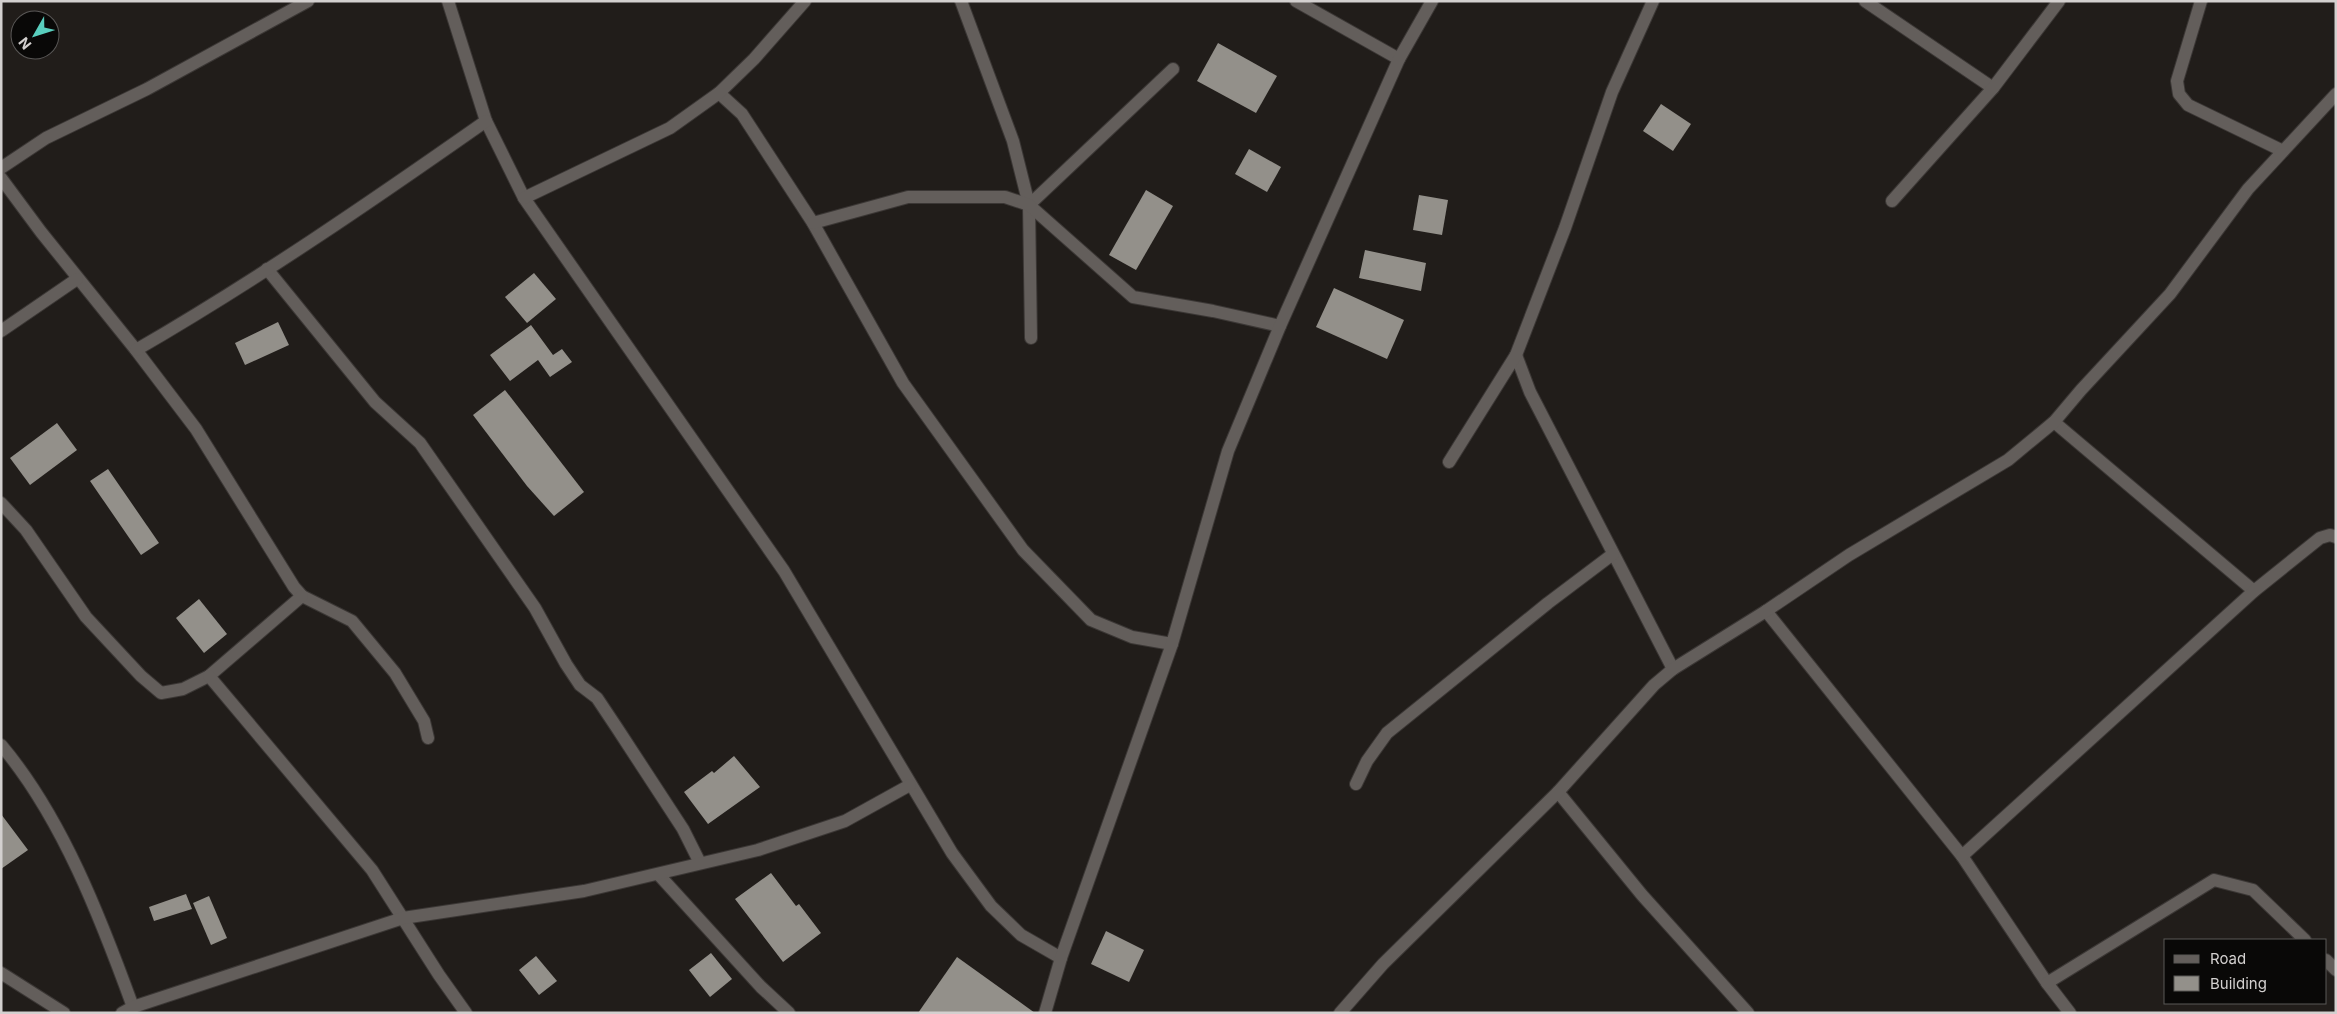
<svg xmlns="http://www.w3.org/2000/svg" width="2337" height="1014" font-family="Inter,sans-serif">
	<rect width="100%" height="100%" fill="#211d1a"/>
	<g fill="#93908a">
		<path d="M1218,43L1277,76L1256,113L1197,81Z"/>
		<path d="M1661,104L1691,124L1673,151L1643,131Z"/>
		<path d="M1249,149L1281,167L1267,192L1235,174Z"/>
		<path d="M1146,190L1173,206L1136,270L1109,255Z"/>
		<path d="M1419,195L1448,200L1442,235L1413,230Z"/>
		<path d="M1365,250L1426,263L1421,291L1359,278Z"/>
		<path d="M534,273L556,299L527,323L505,297Z"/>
		<path d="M1334,288L1404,320L1387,359L1316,327Z"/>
		<path d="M278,322L289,345L245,365L235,343Z"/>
		<path d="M531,325L553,355L562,349L572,362L550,377L538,360L510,381L490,355Z"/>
		<path d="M505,390L584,492L554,516L527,486L473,415Z"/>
		<path d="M57,423L77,450L30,485L10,458Z"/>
		<path d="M108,469L159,543L141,555L90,481Z"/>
		<path d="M199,599L227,634L204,653L176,618Z"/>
		<path d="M734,756L760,787L708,824L684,792L712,771L714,773Z"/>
		<path d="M1,814L28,850L1,869Z"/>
		<path d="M771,873L796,906L799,904L821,933L783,962L735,899Z"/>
		<path d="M186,894L192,909L154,921L149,907Z"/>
		<path d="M209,896L227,938L211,945L193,903Z"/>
		<path d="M1106,931L1144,950L1129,982L1091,964Z"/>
		<path d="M711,953L732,979L710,997L689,970Z"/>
		<path d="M536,956L557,981L539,995L519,970Z"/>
		<path d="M957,957L1035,1013H918Z"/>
	</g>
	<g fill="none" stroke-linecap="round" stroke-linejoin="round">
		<g stroke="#3b3735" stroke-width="14">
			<g id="minor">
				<path d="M448,1L486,121L524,198L784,571L952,853L991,906L1021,935L1061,958"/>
				<path d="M961,1L1013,141L1029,205L1031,338"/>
				<path d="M1296,1L1399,59"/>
				<path d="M1865,1L1993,88"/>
				<path d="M2201,1L2177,81L2179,94L2188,105L2283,151"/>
				<path d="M719,93L742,114L813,223L903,383L1023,550L1091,620L1132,637L1172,644"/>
				<path d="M1,168L46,138L147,89L308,1"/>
				<path d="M1,178L41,232L136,350L196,429L294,587L302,596L352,621L395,673L424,721L428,738"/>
				<path d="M524,198L670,128L719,93L754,59L805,1"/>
				<path d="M1892,201L1993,88L2059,1"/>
				<path d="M1029,205L1173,69"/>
				<path d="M813,223L908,197H1005L1029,205L1133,297L1213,311L1280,326"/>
				<path d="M267,269L375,402L420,443L535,608L566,664L580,685L597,698L617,728L683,829L700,863"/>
				<path d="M1,331L77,279"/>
				<path d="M136,350C257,280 372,201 486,121"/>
				<path d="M1516,355L1530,392L1673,669"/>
				<path d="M2054,422L2254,591"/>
				<path d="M1449,462L1516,355L1565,228L1612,92L1653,1"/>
				<path d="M1,503L26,530L86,617L141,676L161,693L183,689L209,676L302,596"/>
				<path d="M1766,611L1962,856L2047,983L2070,1013"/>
				<path d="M209,676L372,870L439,975L466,1013"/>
				<path d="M1,745C62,817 101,919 133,1007"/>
				<path d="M1356,784L1367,761L1387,733L1548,603L1613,554"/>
				<path d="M1558,792L1642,895L1748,1013"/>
				<path d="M1962,856L2254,591L2320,538L2330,535L2336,537"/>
				<path d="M659,875L761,987L789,1013"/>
				<path d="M2326,960L2336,970"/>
				<path d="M1,973L64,1013"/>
				<path d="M2047,983L2214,880L2253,890L2305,940"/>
				<path d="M122,1013L133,1007L403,918L584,891L758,850L845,821L910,785"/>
				<path d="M1045,1013L1061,958L1172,644L1228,451L1280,326L1399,59L1432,1"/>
				<path d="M1340,1013L1383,964L1558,792L1654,685L1673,669L1766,611L1849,555L2008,460L2054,422L2081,390L2170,294L2248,189L2336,94"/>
			</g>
		</g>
		<use href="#minor" stroke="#635e5b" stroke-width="12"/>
	</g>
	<rect width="2337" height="1014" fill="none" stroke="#d3d0cf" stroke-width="5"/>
	<rect x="2164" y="939" width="162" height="65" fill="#090807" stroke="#5a5857"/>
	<rect x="2174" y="955" width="25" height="8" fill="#635e5b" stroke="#5a5857"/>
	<text x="2210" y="964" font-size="15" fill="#d3d0cf">Road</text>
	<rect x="2174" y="976" width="25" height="15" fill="#93908a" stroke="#5a5857"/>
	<text x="2210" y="989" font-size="15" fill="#d3d0cf">Building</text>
	<g transform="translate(35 35) rotate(231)"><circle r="24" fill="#090807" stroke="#5a5857"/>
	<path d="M0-4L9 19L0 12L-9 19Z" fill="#59cebe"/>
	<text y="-8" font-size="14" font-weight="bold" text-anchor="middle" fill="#d3d0cf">N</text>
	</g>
</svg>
